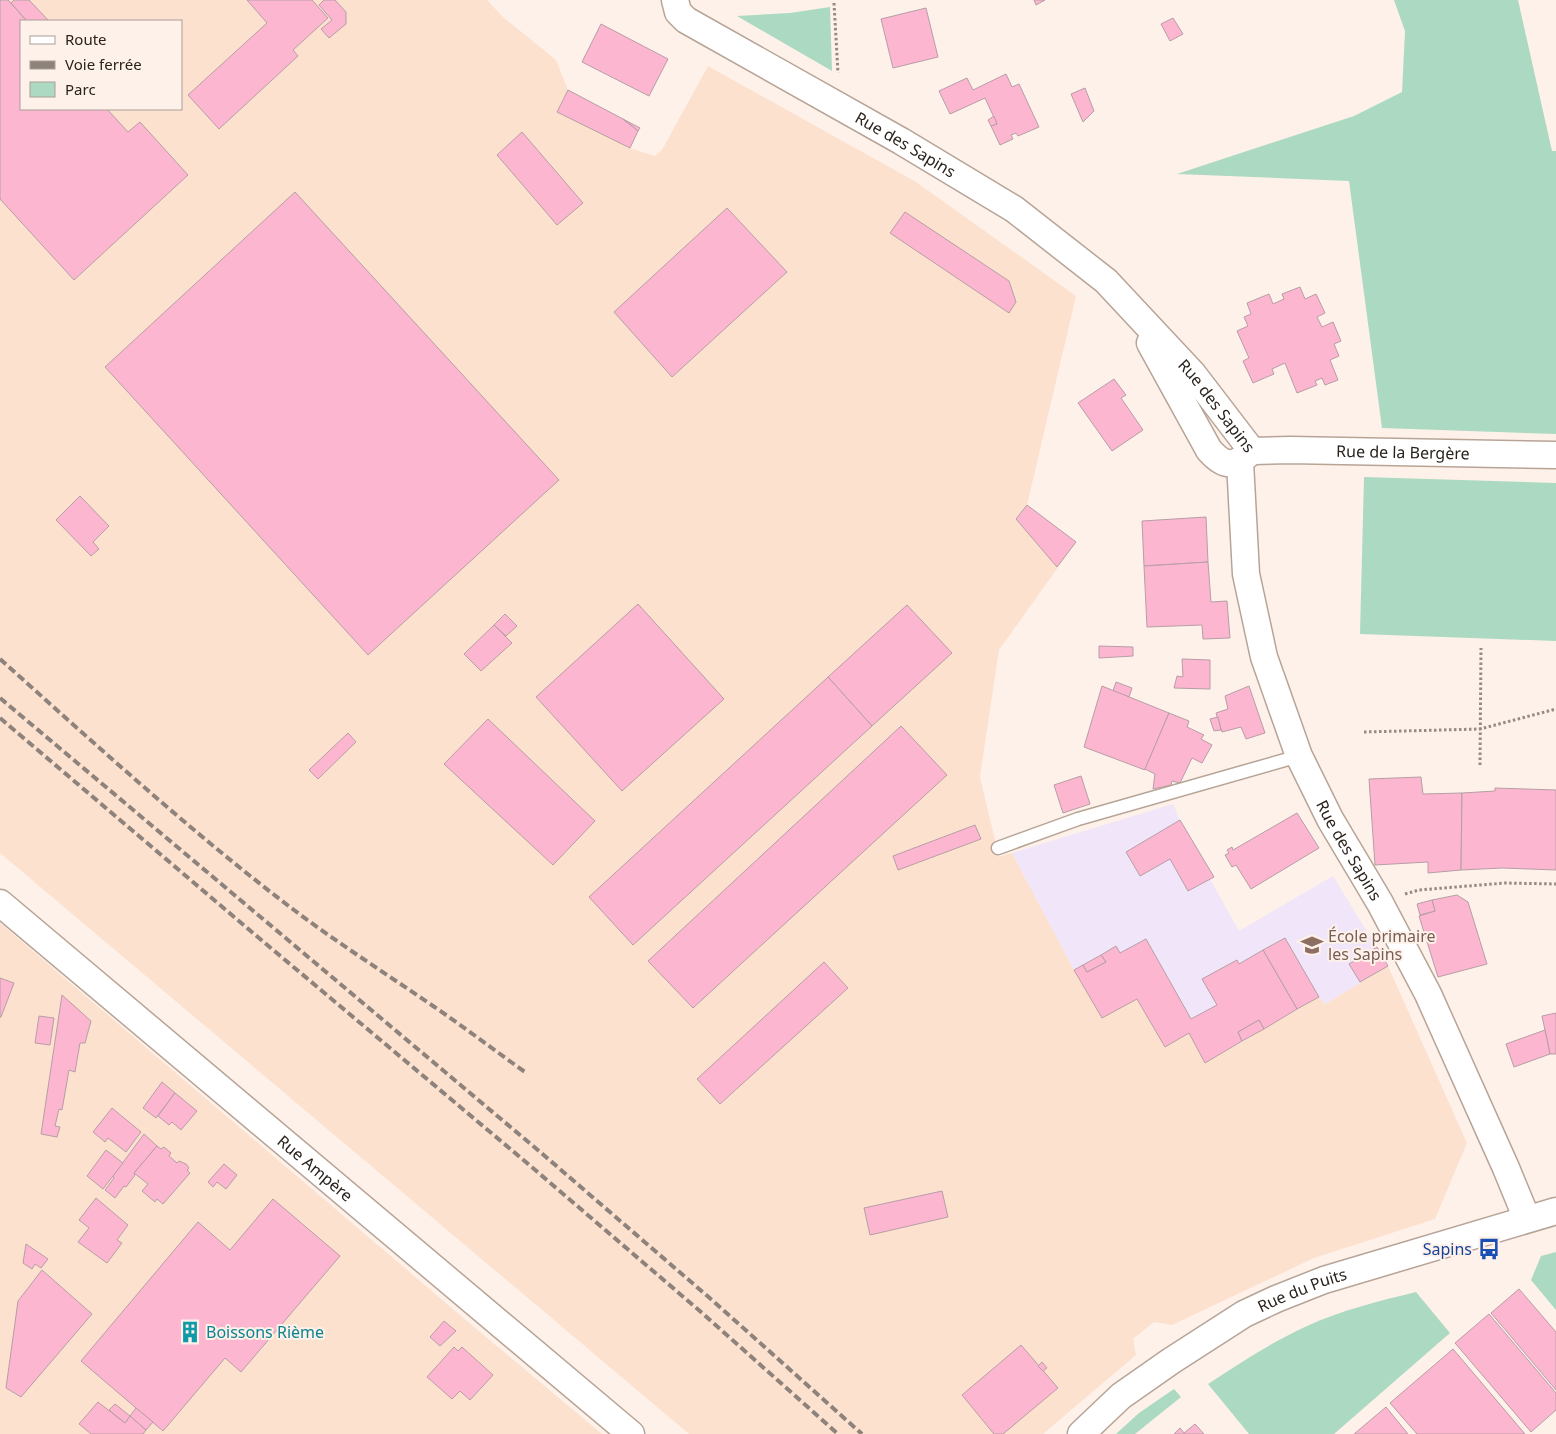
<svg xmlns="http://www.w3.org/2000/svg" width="1556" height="1434" font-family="'Noto Sans',sans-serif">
	<rect width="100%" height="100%" fill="#fef1e9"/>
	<g fill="#fde1cf" fill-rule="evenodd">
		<path d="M0,0H487L503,17L556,60L568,90L557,111L630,148L655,156L662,150L708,66L916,182L1076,296L1027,505L1076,542L999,650L980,777L999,857L1012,853L1074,970L1137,999L1165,1046L1189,1033L1206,1062L1319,997L1325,1004L1388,966L1467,1143L1435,1219L1314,1258L1172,1325L1154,1322L1133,1339L1136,1355L1043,1434H689L0,853ZM21,21H181V109H21Z"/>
		<path d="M0,923L467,1321L602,1434H0Z"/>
	</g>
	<path fill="#f0e5f9" d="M1173,804L1180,820L1214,877L1210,879L1239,931L1333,876L1388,966L1325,1004L1319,997L1205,1063L1189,1033L1165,1047L1137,999L1074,970L1012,853Z"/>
	<g fill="#acd9c2">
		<path d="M1394,0H1518L1552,151H1556V434L1382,428L1349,181L1177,174L1354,116L1402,92L1405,31Z"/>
		<path d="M830,7L832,71L737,16L790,13Z"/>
		<path d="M1364,477L1556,483V641L1360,634Z"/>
		<path d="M1556,1252V1310L1531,1280L1541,1256Z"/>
		<path d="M1416,1292L1450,1333L1334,1434H1249L1208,1384C1240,1363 1272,1342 1307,1326C1342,1310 1379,1301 1416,1292Z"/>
		<path d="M1174,1389L1181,1397L1135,1434H1116L1139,1413Z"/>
	</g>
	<g fill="#fdb6d0" stroke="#b69ea6">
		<path d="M0,0H8L27,21H21V109H107L128,132L140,122L188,175L74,280L0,199Z"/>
		<path d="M14,0H29L49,21H27L11,3Z"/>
		<path d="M247,0H312L328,18L293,50L298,56L219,129L188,95L267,23Z"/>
		<path d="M324,0H335L346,12V24L329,38L321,29L332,20L319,5Z"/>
		<path d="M1034,0H1045L1036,5Z"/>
		<path d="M926,8L938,57L893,68L881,19Z"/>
		<path d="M1173,18L1183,34L1170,41L1161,24Z"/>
		<path d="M601,24L668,59L649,96L582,62Z"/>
		<path d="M1006,74L1012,87L1019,84L1039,127L1018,136L1016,133L1011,135L1013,139L1000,145L991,126L997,124L985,98L950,114L939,91L967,78L973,90Z"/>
		<path d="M1085,88L1094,111L1083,122L1071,94Z"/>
		<path d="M568,90L623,119L638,131L630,148L557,112Z"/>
		<path d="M994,116L997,124L991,126L988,120Z"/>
		<path d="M623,119L640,128L638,131L631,125Z"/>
		<path d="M522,132L583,203L557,225L497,155Z"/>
		<path d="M295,192L559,480L368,655L105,367Z"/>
		<path d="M727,208L787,272L672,377L614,312Z"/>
		<path d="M905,212L1009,281L1016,302L1009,313L890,233Z"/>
		<path d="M1300,287L1305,299L1316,294L1325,313L1317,317L1322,327L1333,322L1341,341L1334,344L1339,356L1330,360L1338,380L1325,385L1322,378L1315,381L1317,385L1297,393L1285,363L1272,369L1274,374L1253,383L1243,361L1249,358L1237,331L1248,326L1244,317L1251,314L1247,303L1269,294L1273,304L1284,299L1282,294Z"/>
		<path d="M1114,379L1126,395L1121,398L1143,430L1112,451L1078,403Z"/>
		<path d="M80,496L109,526L93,542L99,549L91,556L56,520Z"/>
		<path d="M1027,505L1076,542L1057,567L1016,519Z"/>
		<path d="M1206,517L1208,562L1144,566L1142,521Z"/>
		<path d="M1208,562L1211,602L1227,601L1230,638L1203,639L1202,625L1147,627L1144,566Z"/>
		<path d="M638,604L724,699L622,791L536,697Z"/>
		<path d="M907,605L952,653L872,726L828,677Z"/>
		<path d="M505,614L517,626L506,636L494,625Z"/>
		<path d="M494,625L512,643L481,671L464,654Z"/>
		<path d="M1099,646L1133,647V656L1099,658Z"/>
		<path d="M1182,659L1210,660V689L1174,688L1177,676L1183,677Z"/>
		<path d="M828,677L872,726L633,945L589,897Z"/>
		<path d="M1116,682L1132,688L1129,697L1113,691Z"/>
		<path d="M1102,686L1169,713L1145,770L1084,747Z"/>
		<path d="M1249,686L1265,733L1246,739L1241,727L1222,732L1216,713L1228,709L1225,696Z"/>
		<path d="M1169,713L1189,721L1187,727L1204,735L1201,739L1212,745L1202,763L1192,758L1180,783L1172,781L1171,785L1153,789L1155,774L1145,769Z"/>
		<path d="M1218,717L1221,730L1214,731L1210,719Z"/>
		<path d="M488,719L595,821L553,865L444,764Z"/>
		<path d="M901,726L947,775L693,1008L648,961Z"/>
		<path d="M348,733L356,742L318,779L309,770Z"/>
		<path d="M1081,776L1090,804L1063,813L1054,785Z"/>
		<path d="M1421,777L1423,794L1462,793L1461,870L1428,873V862L1375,865L1369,779Z"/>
		<path d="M1495,788L1556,790V870L1502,868L1461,870L1462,793L1495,791Z"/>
		<path d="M1297,813L1319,848L1251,889L1236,865L1232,867L1225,855L1229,853L1227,850L1232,847L1233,850Z"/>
		<path d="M1180,820L1214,877L1188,891L1170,859L1140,876L1126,852Z"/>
		<path d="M975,825L981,839L898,870L893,856Z"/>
		<path d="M1457,895L1468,902L1487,964L1438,977L1419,916L1435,911L1432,900Z"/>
		<path d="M1432,900L1435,911L1420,915L1417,904Z"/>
		<path d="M1285,938L1319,997L1297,1009L1263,950Z"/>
		<path d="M1146,939L1191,1019L1217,1005L1202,979L1237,960L1239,964L1263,950L1297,1009L1264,1029L1259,1020L1238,1032L1242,1041L1205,1063L1189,1033L1165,1047L1137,999L1102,1018L1074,970L1083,965L1087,972L1106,962L1101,955L1116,946L1120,953Z"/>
		<path d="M1377,947L1388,966L1360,982L1349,964Z"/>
		<path d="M1101,955L1106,962L1087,972L1083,965Z"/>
		<path d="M824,962L848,988L720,1104L697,1079Z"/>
		<path d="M0,978L14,983L1,1017H0Z"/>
		<path d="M62,995L91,1021L85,1043H80L75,1072L69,1070L62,1110L59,1109L55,1126L60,1127L57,1137L41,1134Z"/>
		<path d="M1556,1013V1054H1550L1542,1016Z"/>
		<path d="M39,1016L54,1018L50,1045L35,1043Z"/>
		<path d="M1259,1020L1264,1029L1242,1041L1238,1032Z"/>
		<path d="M1545,1030L1550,1054L1514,1067L1506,1044Z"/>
		<path d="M162,1082L175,1093L156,1118L143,1108Z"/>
		<path d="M175,1093L197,1111L181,1130L172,1122L169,1125L158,1116Z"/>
		<path d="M112,1108L141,1132L126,1152L108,1138L105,1142L93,1132Z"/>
		<path d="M144,1134L157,1146L134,1173L135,1175L126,1187L124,1186L115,1198L105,1190L114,1178L113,1176Z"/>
		<path d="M157,1146L161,1149L164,1147L171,1153L169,1156L177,1163L179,1161L186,1164L189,1168L187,1170L190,1173L163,1204L157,1199L155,1202L142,1191L148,1184L134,1173Z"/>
		<path d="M106,1150L123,1163L103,1189L87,1176Z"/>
		<path d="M224,1164L237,1175L226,1189L217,1182L213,1187L208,1182Z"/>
		<path d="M942,1191L948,1217L870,1235L864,1208Z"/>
		<path d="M96,1198L128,1225L117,1240L122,1243L107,1263L78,1242L89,1228L79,1220Z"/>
		<path d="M273,1199L340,1256L241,1372L225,1358L163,1431L81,1361L198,1222L230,1250Z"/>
		<path d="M26,1244L48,1259L41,1268L35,1264L32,1269L23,1263Z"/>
		<path d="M42,1270L92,1314L21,1397L6,1388L18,1301Z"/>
		<path d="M1519,1289L1556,1332V1390L1491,1313Z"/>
		<path d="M1489,1314L1556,1393V1410L1531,1432L1455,1343Z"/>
		<path d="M444,1321L456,1331L440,1346L430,1337Z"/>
		<path d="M1021,1345L1058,1388L1003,1434H994L962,1395Z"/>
		<path d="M454,1347L458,1351L462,1347L493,1375L470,1400L460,1391L452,1399L427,1377Z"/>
		<path d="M1453,1349L1525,1434H1417L1390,1403Z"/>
		<path d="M1042,1362L1047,1368L1043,1371L1038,1366Z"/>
		<path d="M98,1402L125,1423L130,1416L146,1430L143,1434H91L79,1424Z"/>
		<path d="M115,1404L130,1416L125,1423L109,1410Z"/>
		<path d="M1386,1407L1408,1434H1354Z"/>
		<path d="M136,1408L153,1422L146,1430L130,1416Z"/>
		<path d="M1195,1424L1204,1434H1174L1180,1428L1184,1433Z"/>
	</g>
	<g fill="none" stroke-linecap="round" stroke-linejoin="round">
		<g stroke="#b7a497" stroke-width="15">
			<path id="service" d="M998,848L1078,819L1299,756"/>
		</g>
		<g stroke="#b7a497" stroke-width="29">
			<g id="minor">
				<path id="s1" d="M675,0L678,12L686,20L901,141L1014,209L1106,281L1193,374L1252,451"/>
				<path d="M1150,343L1209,450C1225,468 1234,467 1252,451"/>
				<path id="s2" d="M1252,451L1290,450L1556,455"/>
				<path id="s3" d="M1240,462L1246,574L1264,657L1299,756L1330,819L1380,903L1428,994L1506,1168L1527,1219"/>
				<path id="s4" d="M0,903L631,1434"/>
				<path id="s5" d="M1081,1434L1121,1396L1171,1361L1244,1314L1276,1299L1324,1280L1556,1211"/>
			</g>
		</g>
		<g stroke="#958a84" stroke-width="3" stroke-dasharray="2.5 2.5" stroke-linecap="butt">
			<path d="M834,3L838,73"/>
			<path d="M1364,732L1480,729L1556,709"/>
			<path d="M1480,765L1481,648"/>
			<path d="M1405,894L1419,890L1505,883L1556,884"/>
		</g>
		<use href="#service" stroke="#fff" stroke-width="12"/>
		<use href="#minor" stroke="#fff" stroke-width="26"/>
		<g stroke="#8d837c" stroke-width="4" stroke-dasharray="8 4" stroke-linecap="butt">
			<path d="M0,659C95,744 189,830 290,907C336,942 385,973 433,1006C464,1027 494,1050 525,1072"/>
			<path d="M0,698L539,1151L712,1300L862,1434"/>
			<path d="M0,718L253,933L527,1163L701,1312L838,1434"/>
		</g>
	</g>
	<defs>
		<g id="school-bare" transform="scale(1.725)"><path d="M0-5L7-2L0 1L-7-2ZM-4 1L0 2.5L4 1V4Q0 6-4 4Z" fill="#8d6e63" stroke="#fef1e9" stroke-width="2.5" paint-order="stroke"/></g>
		<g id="bus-bare" transform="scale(1.725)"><path d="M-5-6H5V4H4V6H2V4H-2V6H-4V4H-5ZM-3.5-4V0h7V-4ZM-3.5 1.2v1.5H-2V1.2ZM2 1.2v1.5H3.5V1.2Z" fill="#1a4fb4" stroke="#fef1e9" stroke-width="2.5" paint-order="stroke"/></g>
		<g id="building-bare" transform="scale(1.725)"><path d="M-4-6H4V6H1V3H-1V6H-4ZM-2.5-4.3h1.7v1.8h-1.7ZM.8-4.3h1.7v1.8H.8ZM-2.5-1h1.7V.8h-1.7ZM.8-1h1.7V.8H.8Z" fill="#0f9aa8" stroke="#fef1e9" stroke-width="2.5" paint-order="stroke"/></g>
	</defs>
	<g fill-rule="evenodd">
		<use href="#school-bare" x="1312" y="945"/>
		<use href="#bus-bare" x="1489" y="1249"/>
		<use href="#building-bare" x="190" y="1332"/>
	</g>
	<g text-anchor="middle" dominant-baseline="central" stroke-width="4" stroke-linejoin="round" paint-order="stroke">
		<g font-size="16" fill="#2a221d" stroke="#fef1e9">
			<text stroke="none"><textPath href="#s1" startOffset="276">Rue des Sapins</textPath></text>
			<text stroke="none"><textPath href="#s1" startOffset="686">Rue des Sapins</textPath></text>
			<text stroke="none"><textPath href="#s2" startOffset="151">Rue de la Bergère</textPath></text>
			<text stroke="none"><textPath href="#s3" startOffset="409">Rue des Sapins</textPath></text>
			<text stroke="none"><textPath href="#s4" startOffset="412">Rue Ampère</textPath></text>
			<text stroke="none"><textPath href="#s5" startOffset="266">Rue du Puits</textPath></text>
		</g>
		<g font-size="16" fill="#785e54" stroke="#fef1e9" text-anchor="start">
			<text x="1328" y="936">École primaire<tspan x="1328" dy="18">les Sapins</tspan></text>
		</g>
		<g font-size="16" fill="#164399" stroke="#fef1e9" text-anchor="end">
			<text x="1472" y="1249">Sapins</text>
		</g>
		<g font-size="16" fill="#0d838f" stroke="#fef1e9" text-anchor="start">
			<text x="206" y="1332">Boissons Rième</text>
		</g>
	</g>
	<rect x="20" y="20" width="162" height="90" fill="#fef1e9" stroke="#a99e97"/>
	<rect x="30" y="36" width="25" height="8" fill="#ffffff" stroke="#a99e97"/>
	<text x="65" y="45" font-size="15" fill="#2a221d">Route</text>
	<rect x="30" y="61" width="25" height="8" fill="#8d837c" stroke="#a99e97"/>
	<text x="65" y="70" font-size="15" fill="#2a221d">Voie ferrée</text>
	<rect x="30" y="82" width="25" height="15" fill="#acd9c2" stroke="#a99e97"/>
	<text x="65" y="95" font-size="15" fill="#2a221d">Parc</text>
</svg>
